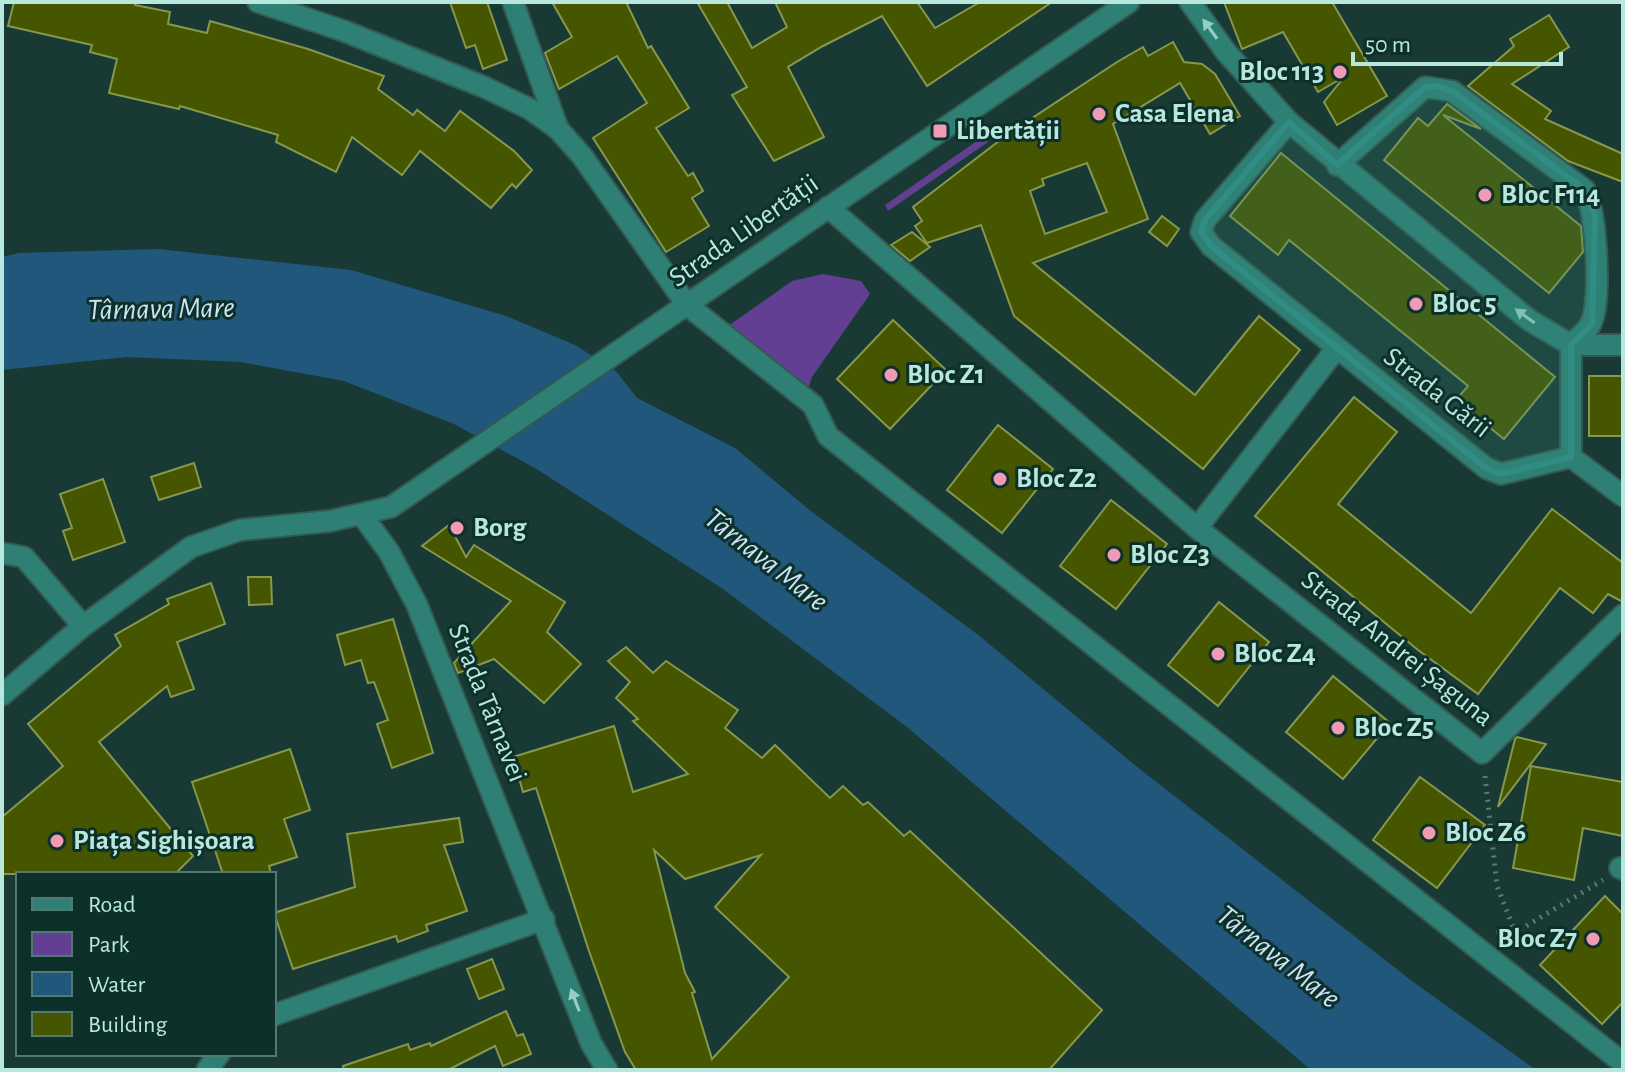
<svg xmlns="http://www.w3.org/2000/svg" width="1625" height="1072" font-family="'Alegreya Sans',sans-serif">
	<rect width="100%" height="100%" fill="#193a34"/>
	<g fill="#633f93">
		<path d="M987,134L988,142L888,211L885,205Z"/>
		<path d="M823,274L861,281L870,294L812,377L805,398L721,331L792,281Z"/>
	</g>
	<path fill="#20577b" d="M158,249L351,270L506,316L575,345L616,371L637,398L735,448L812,512L977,634L1136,766L1412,981L1536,1070H1311L907,727L723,589L535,468L454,424L344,381L241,362L127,357L2,370V257L19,253Z"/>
	<g fill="#465500" stroke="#86984d" stroke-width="2" fill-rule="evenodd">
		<path d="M14,2H136L135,5L170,12L168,24L207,33L210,21L308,49L384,76L378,89L413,115L417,110L445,131L460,111L514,151L532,170L516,188L512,184L491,208L420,151L402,175L352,137L336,172L276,142L278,135L180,106L179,109L109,93L117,59L90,52L92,45L8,26Z"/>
		<path d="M450,2H487L507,60L483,69L475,45L466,48Z"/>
		<path d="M552,2H626L648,48L651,46L689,108L656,128L688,176L693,173L703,191L692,198L709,226L666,252L593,138L647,103L617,56L559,89L545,53L572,37Z"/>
		<path d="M697,2H727L752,48L787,27L775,2H917L935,28L980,2H1052L927,86L882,16L823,46L788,67L824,137L774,161L732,95L747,87Z"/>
		<path d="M1224,2H1332L1387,96L1337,125L1324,102L1344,77L1318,92L1283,32L1242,49Z"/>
		<path d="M1549,15L1569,47L1512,84L1551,111L1545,119L1623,154V182L1568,161L1468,86L1514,46L1510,39Z"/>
		<path d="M1173,42L1184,62L1202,64L1215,74L1240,116L1210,134L1180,83L1113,124L1148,219L1033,263L1195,395L1259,316L1300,350L1203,469L1014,316L981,225L927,243L915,226L922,221L913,207L1008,134L1117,62L1143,47L1148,56ZM1087,163L1107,212L1045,234L1030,191L1044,185L1042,179Z"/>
		<path d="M1447,104L1481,129L1443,115L1581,226L1583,252L1549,293L1384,160L1418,118L1428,126Z"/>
		<path d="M1281,153L1555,377L1504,439L1456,400L1468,386L1289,240L1278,255L1230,216Z"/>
		<path d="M1162,216L1179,229L1167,246L1149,232Z"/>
		<path d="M912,232L930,247L910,261L891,245Z"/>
		<path d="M893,320L946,370L890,429L837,379Z"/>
		<rect x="1589" y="376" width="34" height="60"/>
		<path d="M1354,397L1397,432L1338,504L1471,613L1552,509L1623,563V602L1608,594L1593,613L1560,588L1478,694L1418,650L1255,516Z"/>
		<path d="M998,425L1053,469L1002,533L947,490Z"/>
		<path d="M194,463L201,487L159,500L151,477Z"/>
		<path d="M103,479L125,542L73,560L63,531L72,528L60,494Z"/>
		<path d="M1111,500L1167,544L1116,609L1060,566Z"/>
		<path d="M449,525L466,557L474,545L565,602L547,632L581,664L544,703L494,659L458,673L454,663L511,601L422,546Z"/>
		<path d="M248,577H271L272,604L249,605Z"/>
		<path d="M211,583L225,624L177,642L194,689L171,697L167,686L99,742L193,856L175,874H2V817L63,766L28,724L121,646L115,635L169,604L167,599Z"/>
		<path d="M1219,602L1269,642L1218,706L1168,665Z"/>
		<path d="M393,619L433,753L392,768L377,724L388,720L374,682L368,683L361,660L345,665L337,635Z"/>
		<path d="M626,647L653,673L666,661L738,710L725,728L762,758L775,745L830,798L843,786L863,805L868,802L904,836L910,831L1102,1010L1049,1070H636L625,1052L589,951L536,788L523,792L513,757L614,726L633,792L688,774L633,721L638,719L616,698L630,682L608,661ZM654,850L685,879L761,855L715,907L789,977L712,1059L692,993L695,992L685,973Z"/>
		<path d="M1333,676L1390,723L1343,779L1286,732Z"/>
		<path d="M1517,737L1546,744L1498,807L1515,739Z"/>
		<path d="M290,749L310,810L284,819L297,857L269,866L271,874H223L192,782Z"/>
		<path d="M1531,766L1623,782V836L1583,828L1574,880L1513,868Z"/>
		<path d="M1420,777L1485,825L1437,888L1373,840Z"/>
		<path d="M459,818L463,842L444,845L467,911L426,925L428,931L398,942L396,936L293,969L274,913L355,887L347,834Z"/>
		<path d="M1605,896L1623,914V1002L1602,1024L1540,965Z"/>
		<path d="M492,959L504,989L479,999L467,969Z"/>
		<path d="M506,1011L517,1036L523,1034L531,1054L503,1066L495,1046L448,1070H344L343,1066L408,1044L410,1050L430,1043L431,1046Z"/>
	</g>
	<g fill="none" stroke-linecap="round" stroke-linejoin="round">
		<g stroke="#345952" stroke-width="24">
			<g id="minor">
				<path d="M258,2L344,31L484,87L530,109L558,129L582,156L687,305L813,405L828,436L1623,1063"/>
				<path d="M513,2L558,129"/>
				<path d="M1190,2L1226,52L1289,122L1529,320L1571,345H1623"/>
				<path d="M1289,122L1205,220L1201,232L1211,246L1486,468L1501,474L1571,457"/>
				<path d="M1337,165L1425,87L1452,91L1585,190C1597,213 1601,297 1592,321C1589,330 1578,338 1571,345V457"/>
				<path d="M828,207L1197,528L1482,753L1623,615"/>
				<path d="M1571,457L1623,496"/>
				<path d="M362,515L389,552L417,605L591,1043L607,1070"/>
				<path d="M1197,528L1336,349"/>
				<path d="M2,553L24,557L83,626"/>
				<path d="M2,695L83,626L191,547L240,530L330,521L391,507L1129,2"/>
				<path d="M1620,868L1623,869"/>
				<path d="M274,1015L544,919"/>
				<path d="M207,1070L219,1054"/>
			</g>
		</g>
		<g stroke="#577e76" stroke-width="5" stroke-dasharray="2 6" stroke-linecap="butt">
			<path d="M1485,776L1497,886L1523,952"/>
			<path d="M1496,932H1516L1603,880"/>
		</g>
		<use href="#minor" stroke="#2d8073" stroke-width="20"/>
	</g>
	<defs><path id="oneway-solid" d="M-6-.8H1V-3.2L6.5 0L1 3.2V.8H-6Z" transform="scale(2)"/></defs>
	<g fill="#95cec2">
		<use href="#oneway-solid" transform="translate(1210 29) rotate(-126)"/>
		<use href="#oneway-solid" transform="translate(1525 316) rotate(-144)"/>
		<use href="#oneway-solid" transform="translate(575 1000) rotate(-111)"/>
	</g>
	<path fill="#318d84" fill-opacity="0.2" stroke="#318d84" stroke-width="6" stroke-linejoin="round" d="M1435,86L1452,91L1585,190L1595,216L1592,324L1571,345V457L1501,474L1486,468L1211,246L1201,232L1205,220L1289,122L1337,165L1425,87Z"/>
	<g fill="#f19ab4" stroke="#0d302a" stroke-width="3">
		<circle cx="1340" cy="72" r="8"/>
		<circle cx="1099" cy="114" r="8"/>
		<rect x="932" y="123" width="16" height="16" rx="4"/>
		<circle cx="1485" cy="195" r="8"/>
		<circle cx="1416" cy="304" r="8"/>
		<circle cx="891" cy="375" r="8"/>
		<circle cx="1000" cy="479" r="8"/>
		<circle cx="457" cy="528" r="8"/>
		<circle cx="1114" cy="555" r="8"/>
		<circle cx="1218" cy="654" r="8"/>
		<circle cx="1338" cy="728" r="8"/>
		<circle cx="1429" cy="833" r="8"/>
		<circle cx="57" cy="841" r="8"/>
		<circle cx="1593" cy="939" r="8"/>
	</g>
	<g text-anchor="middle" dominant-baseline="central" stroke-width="6" stroke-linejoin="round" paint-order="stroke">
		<g font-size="28" font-weight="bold" fill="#b8e8dd" stroke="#0d302a" text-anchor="start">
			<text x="1324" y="72" text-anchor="end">Bloc 113</text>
			<text x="1115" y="114">Casa Elena</text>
			<text x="956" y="131">Libertății</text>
			<text x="1501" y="195">Bloc F114</text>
			<text x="1432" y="304">Bloc 5</text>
			<text x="907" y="375">Bloc Z1</text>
			<text x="1016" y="479">Bloc Z2</text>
			<text x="473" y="528">Borg</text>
			<text x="1130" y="555">Bloc Z3</text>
			<text x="1234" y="654">Bloc Z4</text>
			<text x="1354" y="728">Bloc Z5</text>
			<text x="1445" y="833">Bloc Z6</text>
			<text x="73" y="841">Piața Sighișoara</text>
			<text x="1577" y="939" text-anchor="end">Bloc Z7</text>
		</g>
		<g font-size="28" fill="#b8e8dd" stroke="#0d302a">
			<text transform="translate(744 231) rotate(-35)">Strada Libertății</text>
			<text transform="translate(1437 393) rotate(38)">Strada Gării</text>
			<text transform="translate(1397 649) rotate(38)">Strada Andrei Șaguna</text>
			<text transform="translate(487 703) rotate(68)">Strada Târnavei</text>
		</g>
		<g font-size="30" font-style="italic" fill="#cce3f3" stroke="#0d302a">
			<text transform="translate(161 309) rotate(-1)">Târnava Mare</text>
			<text transform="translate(766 560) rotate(38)">Târnava Mare</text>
			<text transform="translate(1278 957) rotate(38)">Târnava Mare</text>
		</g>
	</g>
	<rect width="1625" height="1072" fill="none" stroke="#b8e8dd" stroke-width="8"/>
	<rect x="16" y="872" width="260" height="184" fill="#0d302a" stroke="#517a72" stroke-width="2"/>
	<rect x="32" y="898" width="40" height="12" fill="#2d8073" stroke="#517a72" stroke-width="2"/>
	<text x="88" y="912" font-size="24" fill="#b8e8dd">Road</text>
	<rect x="32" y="932" width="40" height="24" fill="#633f93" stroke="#517a72" stroke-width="2"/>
	<text x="88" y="952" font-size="24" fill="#b8e8dd">Park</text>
	<rect x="32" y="972" width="40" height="24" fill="#20577b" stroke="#517a72" stroke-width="2"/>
	<text x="88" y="992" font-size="24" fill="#b8e8dd">Water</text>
	<rect x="32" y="1012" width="40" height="24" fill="#465500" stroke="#517a72" stroke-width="2"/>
	<text x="88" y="1032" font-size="24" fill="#b8e8dd">Building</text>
	<path d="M1353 52v12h208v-12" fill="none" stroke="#b8e8dd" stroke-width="4"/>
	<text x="1365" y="52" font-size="24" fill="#b8e8dd" stroke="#0d302a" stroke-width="6" paint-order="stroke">50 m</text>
</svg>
